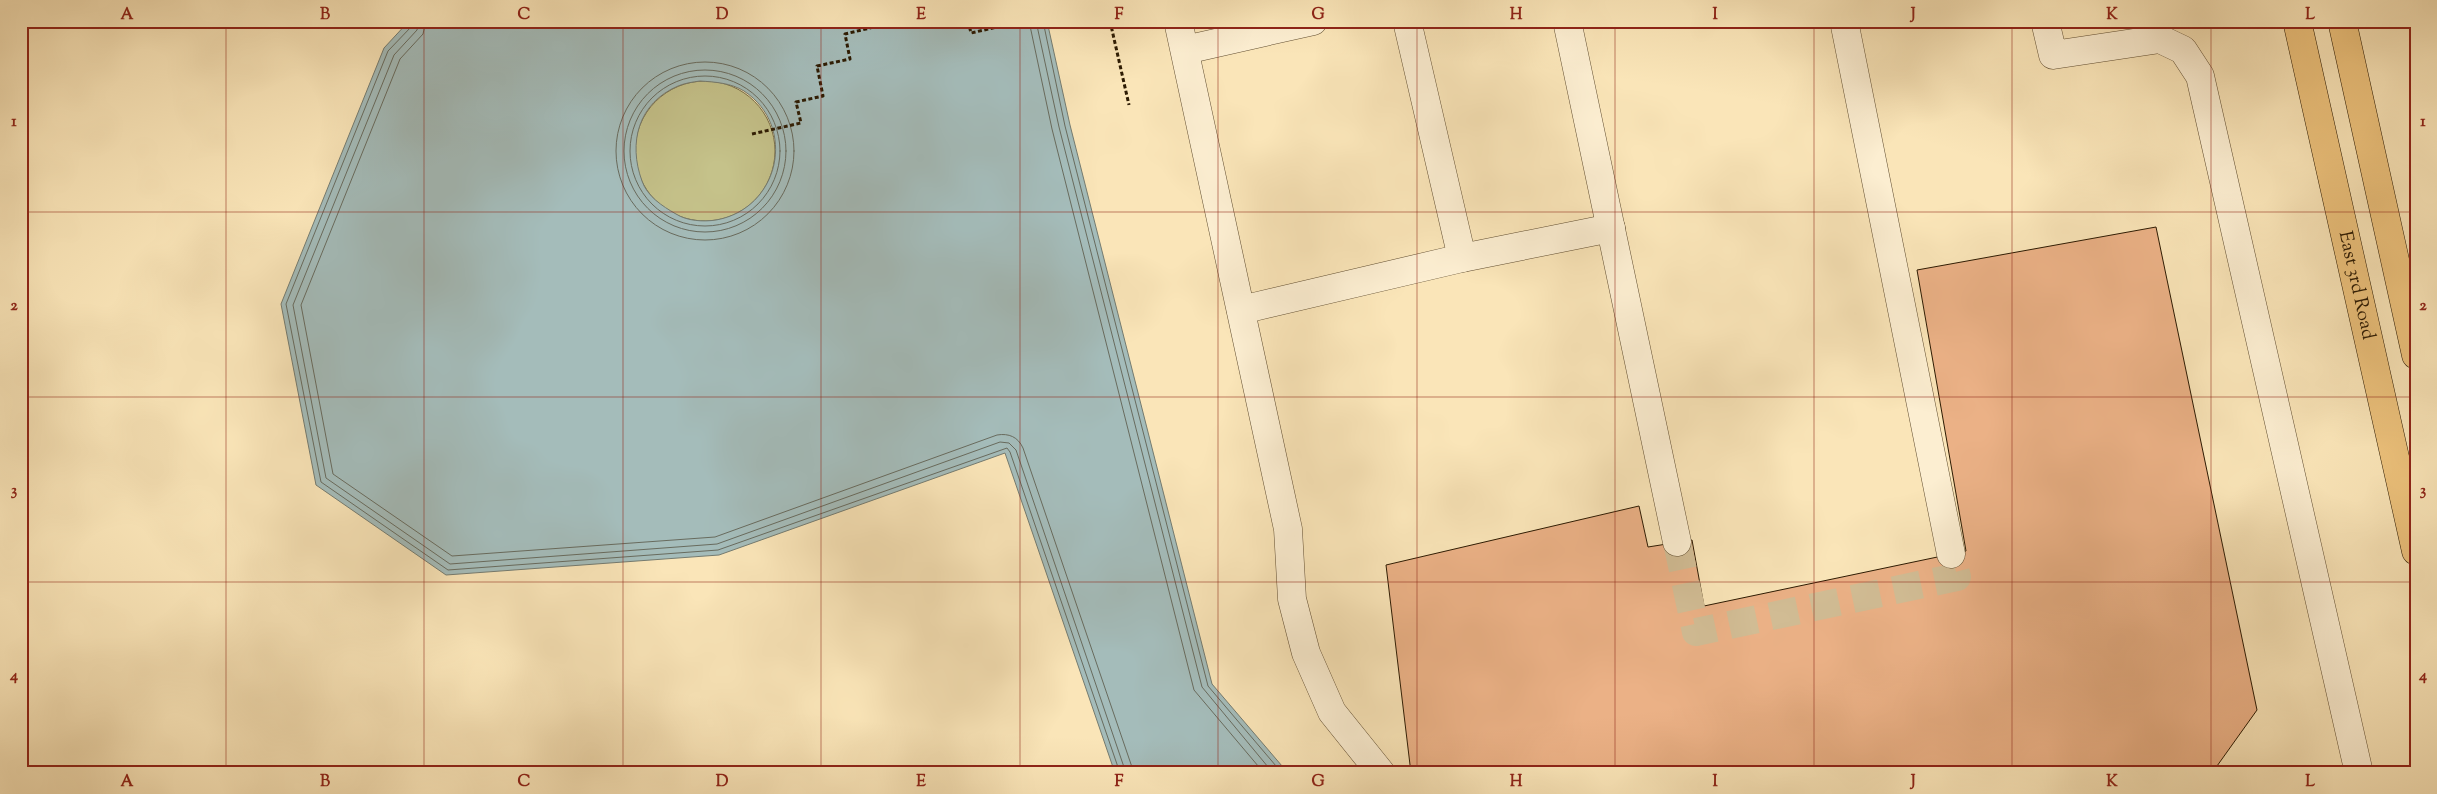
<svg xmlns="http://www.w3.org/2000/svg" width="2437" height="794" font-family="'Sorts Mill Goudy',serif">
	<rect width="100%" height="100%" fill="#fae5b8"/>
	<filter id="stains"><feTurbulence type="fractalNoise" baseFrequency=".004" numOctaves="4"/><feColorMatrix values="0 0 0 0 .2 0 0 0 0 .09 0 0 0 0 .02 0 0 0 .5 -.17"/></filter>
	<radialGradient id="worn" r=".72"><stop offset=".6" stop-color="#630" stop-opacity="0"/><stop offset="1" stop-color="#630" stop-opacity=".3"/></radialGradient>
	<circle fill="#c5c28a" stroke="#786e46" cx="705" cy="151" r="70"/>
	<path fill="#a4bcba" stroke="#747b70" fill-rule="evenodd" d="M409,21H1047L1070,125L1212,684L1288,773H1115L1005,453L719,555L446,575L316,485L281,304L384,48ZM700,81C715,82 731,83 744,91C798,127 779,209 716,220C703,222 687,221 676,214C662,206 647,196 642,181C628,143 638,103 678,86C685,83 693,82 700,81Z"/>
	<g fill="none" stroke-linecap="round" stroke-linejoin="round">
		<g stroke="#686b5e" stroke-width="1">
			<path d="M413,21L411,27L388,51L286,304L321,482L448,570L718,550L1007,448L1010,452L1120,773"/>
			<path d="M419,21L417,30L394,55L293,305L326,478L450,564L717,544L1000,442L1009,443L1016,450L1126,773"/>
			<path d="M426,21L423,34L400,59L301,305L333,474L452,556L715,537L997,435C1009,433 1018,437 1023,448L1134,773"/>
			<path d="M1029,21L1052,129L1194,690L1264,773"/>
			<path d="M1036,21L1059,127L1202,687L1273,773"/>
			<path d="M1043,21L1065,126L1208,686L1282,773"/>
			<circle cx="705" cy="151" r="89"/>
			<circle cx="705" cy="151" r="81"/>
			<circle cx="705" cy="151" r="75"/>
		</g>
	</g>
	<path fill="#ebb186" stroke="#2c1a02" d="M2156,227L2257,710L2212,773H1411L1386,565L1639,506L1648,547L1692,540L1704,606L1966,551L1917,270Z"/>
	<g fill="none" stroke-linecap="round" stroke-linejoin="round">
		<path stroke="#d1bc94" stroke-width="28" stroke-dasharray="28 14" stroke-linecap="butt" d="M1677,542L1696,632L1957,577L1951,554"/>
		<g stroke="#604d30" stroke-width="29">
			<g id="minor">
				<path d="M1178,21L1288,529L1292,599L1306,653L1332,712L1381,773"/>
				<path d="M1407,21L1462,258"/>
				<path d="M1567,21L1677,542"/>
				<path d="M1844,21L1951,554"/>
				<path d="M2045,21L2053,55L2160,39L2183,50L2200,76L2359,773"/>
				<path d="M1185,50L1313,21"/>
				<path d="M1241,310L1462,258L1611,228"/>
			</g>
		</g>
		<g stroke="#2c1a02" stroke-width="29">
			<g id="major">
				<path id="s1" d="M2297,21L2416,551"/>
				<path d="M2342,21L2416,355"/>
			</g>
		</g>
		<g stroke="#2c1a02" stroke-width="3" stroke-dasharray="4 2.5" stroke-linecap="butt">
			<path d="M968,21L971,33L1023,21"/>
			<path d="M1110,21L1129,105"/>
			<path d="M752,134L801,123L796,102L823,96L817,66L850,59L845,34L874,27L873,21"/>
		</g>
		<use href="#minor" stroke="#fceed1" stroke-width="28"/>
		<use href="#major" stroke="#edc27c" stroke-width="28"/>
	</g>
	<path fill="none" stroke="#8f2418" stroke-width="1" stroke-opacity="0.55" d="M226,21V773M424,21V773M623,21V773M821,21V773M1020,21V773M1218,21V773M1417,21V773M1615,21V773M1814,21V773M2012,21V773M2211,21V773M21,212H2416M21,397H2416M21,582H2416"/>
	<g text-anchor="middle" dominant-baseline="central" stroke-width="4.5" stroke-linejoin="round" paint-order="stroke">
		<g font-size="19" fill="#2c1a02" stroke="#fceed1">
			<text stroke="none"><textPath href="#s1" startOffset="271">East 3rd Road</textPath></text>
		</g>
	</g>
	<rect width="2437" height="794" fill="none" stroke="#fae5b8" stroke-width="55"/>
	<rect x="28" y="28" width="2382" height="738" fill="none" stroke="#8f2418" stroke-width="2"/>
	<g font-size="16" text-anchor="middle" font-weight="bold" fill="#8f2418">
		<text x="127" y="19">A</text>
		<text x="325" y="19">B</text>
		<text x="524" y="19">C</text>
		<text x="722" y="19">D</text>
		<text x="921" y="19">E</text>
		<text x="1119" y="19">F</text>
		<text x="1318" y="19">G</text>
		<text x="1516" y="19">H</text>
		<text x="1715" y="19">I</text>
		<text x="1913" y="19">J</text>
		<text x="2112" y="19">K</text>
		<text x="2310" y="19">L</text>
		<text x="14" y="126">1</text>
		<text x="2423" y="126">1</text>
		<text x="14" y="310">2</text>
		<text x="2423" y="310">2</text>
		<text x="14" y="495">3</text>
		<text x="2423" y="495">3</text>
		<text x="14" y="680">4</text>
		<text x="2423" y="680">4</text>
		<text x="127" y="786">A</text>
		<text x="325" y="786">B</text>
		<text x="524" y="786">C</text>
		<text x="722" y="786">D</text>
		<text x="921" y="786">E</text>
		<text x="1119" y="786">F</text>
		<text x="1318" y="786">G</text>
		<text x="1516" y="786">H</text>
		<text x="1715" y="786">I</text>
		<text x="1913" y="786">J</text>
		<text x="2112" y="786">K</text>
		<text x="2310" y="786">L</text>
	</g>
	<rect width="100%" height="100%" filter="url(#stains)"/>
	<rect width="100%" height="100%" fill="url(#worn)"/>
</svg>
